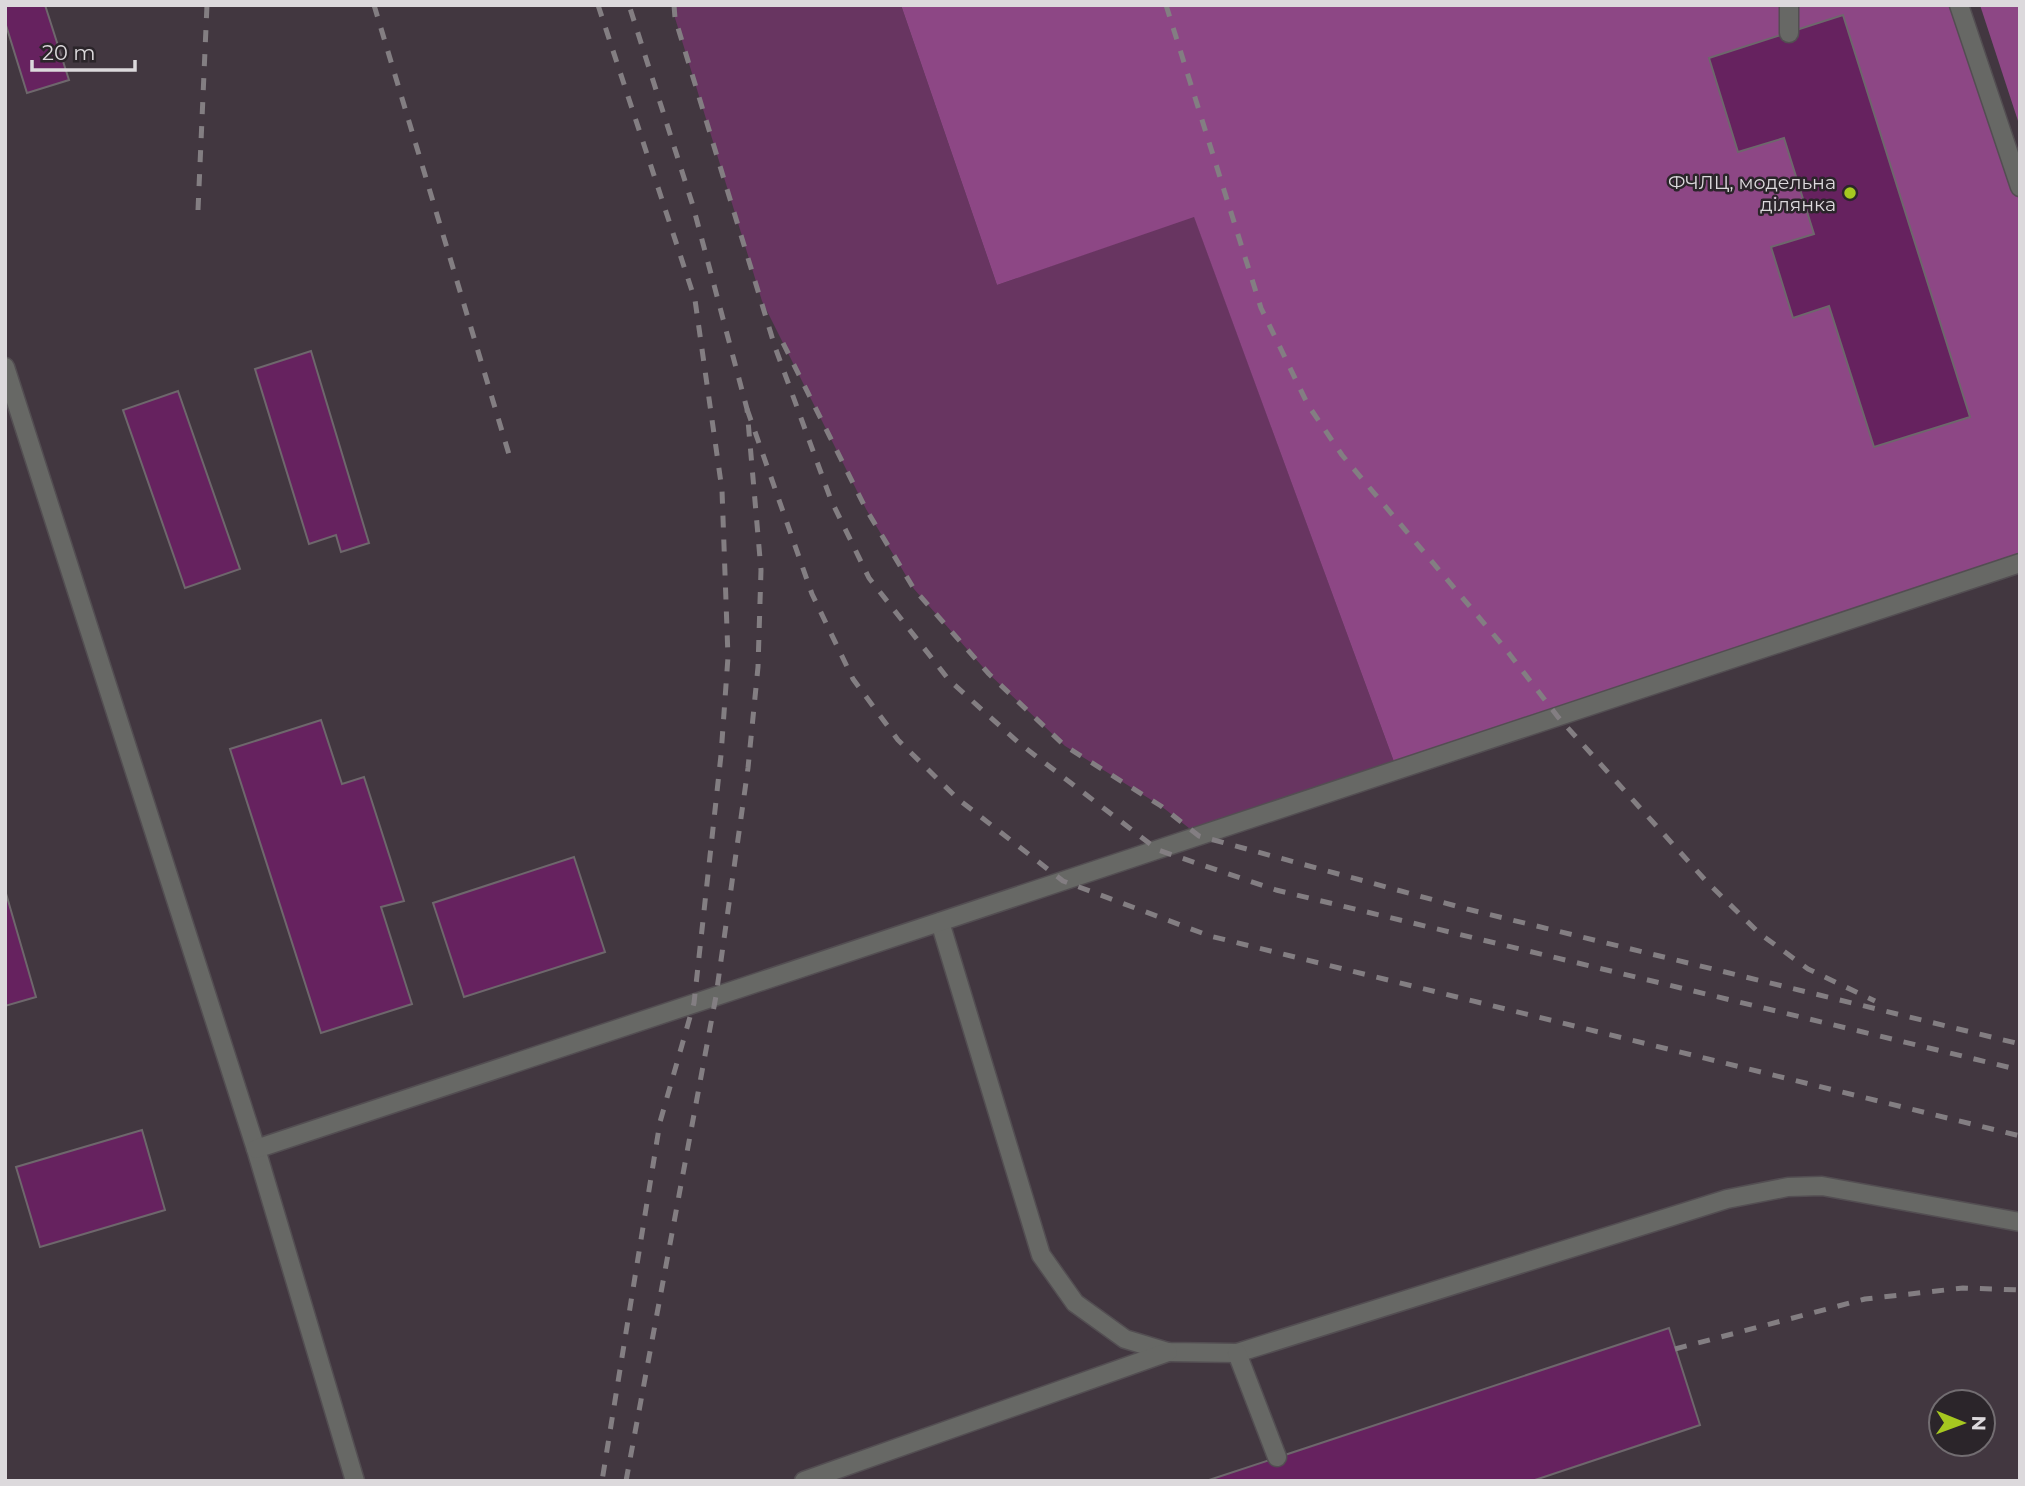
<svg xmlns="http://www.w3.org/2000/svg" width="2025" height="1486" font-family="Montserrat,sans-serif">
	<rect width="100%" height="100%" fill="#352f34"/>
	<path fill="#423740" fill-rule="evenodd" d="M5,5H2020V1481H5ZM1941,1402H1983V1444H1941Z"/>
	<path fill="#683561" d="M674,5H901L997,285L1194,216L1397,770L1199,836L1161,806L1065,746L989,674L914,589L866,509L762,301L675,18Z"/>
	<g fill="#8d4785">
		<path d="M901,5H1961L2020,185V563L1397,770L1194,217L997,285Z"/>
		<path d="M1980,5H2020V127Z"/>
	</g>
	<g fill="#66225f" stroke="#6e676c" stroke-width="2">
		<path d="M5,5H45L69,80L27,93L5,22Z"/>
		<path d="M1843,15L1970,417L1874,447L1829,306L1793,318L1771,247L1814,234L1784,138L1738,152L1709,58Z"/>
		<path d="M311,351L369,543L341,552L336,535L309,544L255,369Z"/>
		<path d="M178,391L240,569L185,588L123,410Z"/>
		<path d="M321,720L342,784L364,777L404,901L381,907L412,1004L321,1033L230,749Z"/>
		<path d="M574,857L605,952L464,997L433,903Z"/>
		<path d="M5,890L36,997L5,1006Z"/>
		<path d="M142,1130L165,1210L40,1247L16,1167Z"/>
		<path d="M1669,1328L1700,1425L1532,1481H1206Z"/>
	</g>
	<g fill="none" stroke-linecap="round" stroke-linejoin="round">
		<g stroke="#534e52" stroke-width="21">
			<g id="minor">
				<path d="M1959,5L2020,187"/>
				<path d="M1789,33V5"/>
				<path d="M5,367L256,1149L355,1481"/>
				<path d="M940,922L1041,1255L1075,1303L1125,1339L1168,1352L1237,1353L1727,1199L1788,1187L1822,1186L2020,1222"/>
				<path d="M256,1149L2020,563"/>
				<path d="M1237,1353L1277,1457"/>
				<path d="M804,1481L1168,1352"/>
			</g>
		</g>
		<use href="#minor" stroke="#676865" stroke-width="18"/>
		<g stroke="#837e82" stroke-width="5" stroke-dasharray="12 12" stroke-linecap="butt">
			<path d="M374,5L511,461"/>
			<path d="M598,5L695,300L722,490L728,657L721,755L694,1003L660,1122L602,1481"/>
			<path d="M674,5L675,18L775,347L831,500L869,578L949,680L1019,743L1106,810L1158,850L1276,890L2020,1070"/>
			<path d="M1166,5L1261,308L1308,405L1342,455L1504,647L1558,717L1707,882L1759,933L1808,969L1875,1001"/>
			<path d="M198,210L207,5"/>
			<path d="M783,343L866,509L914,589L989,674L1065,746L1161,806L1199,836L1467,909L2020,1044"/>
			<path d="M747,409L812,594L853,679L898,740L958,799L1063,881L1210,936L2020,1136"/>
			<path d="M1675,1349L1865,1299L1963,1288L2020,1290"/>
			<path d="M626,1481L716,996L748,768L758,667L761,570L747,409L693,206L629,5"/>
		</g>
	</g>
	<circle fill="#a6c820" stroke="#2b252a" stroke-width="2.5" cx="1850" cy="193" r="7"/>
	<g text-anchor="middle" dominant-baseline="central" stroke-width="5" stroke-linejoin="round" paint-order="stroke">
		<g font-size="19" fill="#dcd9dc" stroke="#2b252a" text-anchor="end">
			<text x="1836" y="182">ФЧЛЦ, модельна<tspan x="1836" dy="22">ділянка</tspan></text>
		</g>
	</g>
	<rect width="2025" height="1486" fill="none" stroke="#dcd9dc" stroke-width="14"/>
	<g transform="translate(1962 1423) rotate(91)"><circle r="33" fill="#2b252a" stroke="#726d71" stroke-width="2"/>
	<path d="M0-5L12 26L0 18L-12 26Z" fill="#a6c820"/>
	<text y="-10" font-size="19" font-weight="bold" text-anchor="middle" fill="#dcd9dc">N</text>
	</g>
	<path d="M32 60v10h103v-10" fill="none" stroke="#dcd9dc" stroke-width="3.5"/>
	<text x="42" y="60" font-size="21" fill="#dcd9dc" stroke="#2b252a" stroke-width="5" paint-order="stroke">20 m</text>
</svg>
